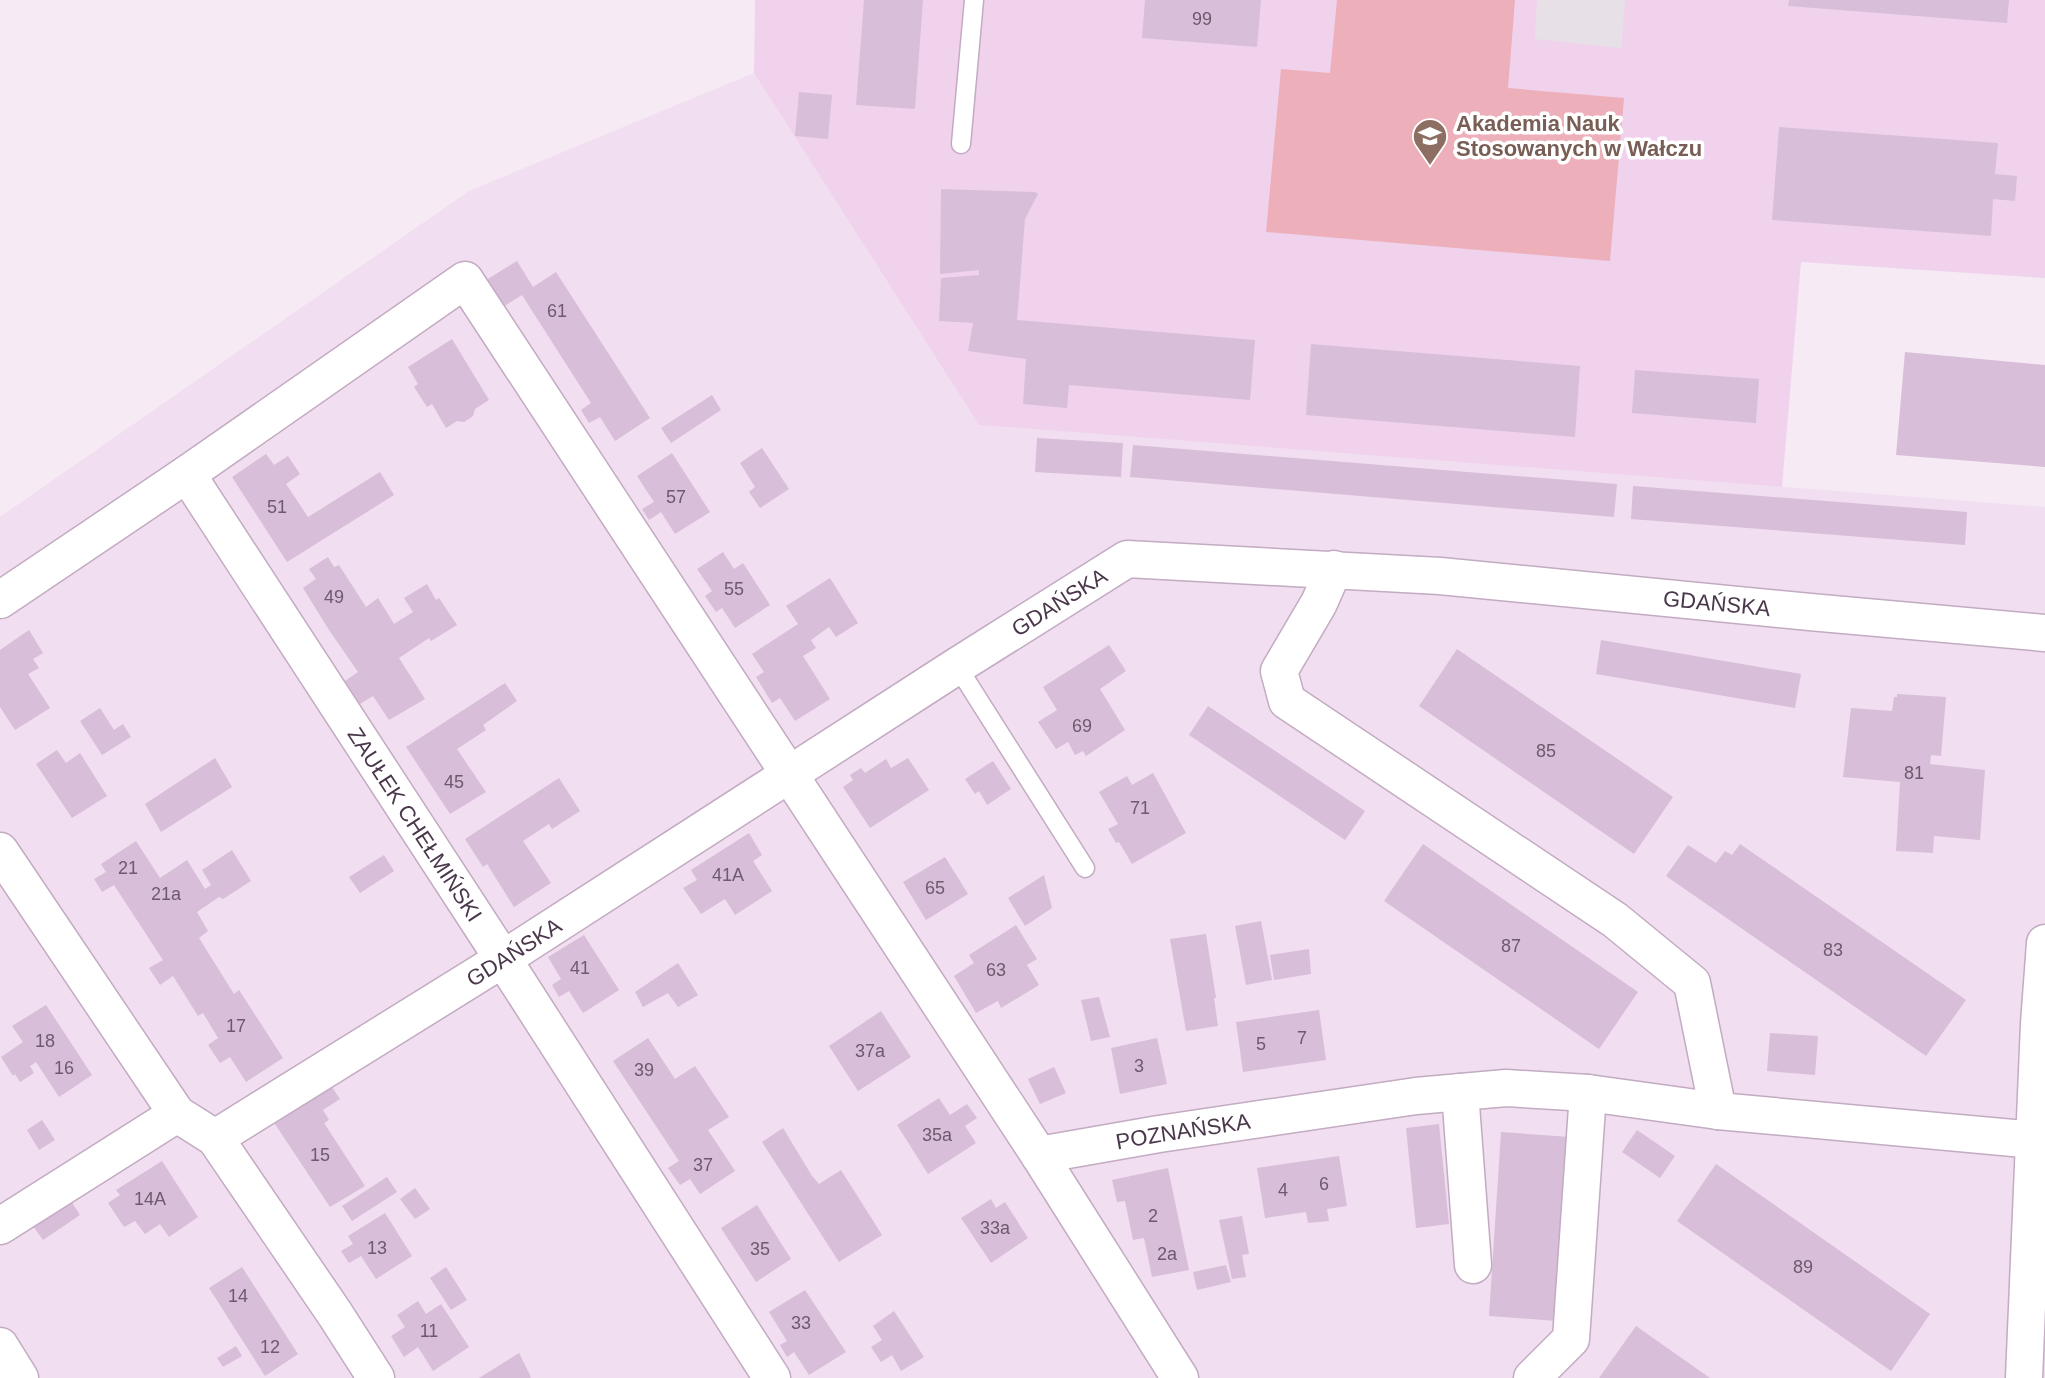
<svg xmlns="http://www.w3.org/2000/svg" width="2045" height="1378" font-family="Arial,sans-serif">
	<rect width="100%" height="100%" fill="#f6eaf5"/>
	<path fill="#f1def0" d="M754,73L979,425L2045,507V1378H0V517L469,191Z"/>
	<path fill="#f0d2ed" d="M755,0H2045V278L1801,262L1782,487L979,425L754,73Z"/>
	<path fill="#edafba" d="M1337,0H1515L1508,88L1624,98L1610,261L1266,232L1281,69L1330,73Z"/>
	<path fill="#e7e1e7" d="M1537,0H1625L1621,48L1535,39Z"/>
	<g fill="#d8bed9">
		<path d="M864,0H923L915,109L856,105Z"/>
		<path d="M1145,0H1261L1257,47L1142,38Z"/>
		<path d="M1789,0H2009L2007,23L1788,6Z"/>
		<path d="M799,92L832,95L828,139L795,136Z"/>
		<path d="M1779,127L1998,143L1995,174L2017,176L2015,201L1993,199L1991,236L1772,220Z"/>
		<path d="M941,189L1035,192L1038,194L1025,219L1017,320L1255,340L1250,400L1069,385L1067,408L1023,404L1026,359L968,351L973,323L939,321L941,278L979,275V270L940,274Z"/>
		<path d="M517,261L533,287L556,272L650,418L615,441L600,417L589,423L581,410L591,403L522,295L503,307L486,280Z"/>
		<path d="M452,339L489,400L475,409L473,416L464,422L457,421L446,428L432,404L427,407L414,387L418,384L408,367Z"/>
		<path d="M1311,344L1580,366L1575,437L1306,415Z"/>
		<path d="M1905,352L2045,365V467L1896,455Z"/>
		<path d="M1635,370L1759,379L1756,423L1632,413Z"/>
		<path d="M712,395L721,410L671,443L661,428Z"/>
		<path d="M1037,438L1123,443L1121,477L1035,472Z"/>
		<path d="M1133,445L1617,484L1614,517L1130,477Z"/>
		<path d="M762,448L789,489L760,508L749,492L755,487L740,463Z"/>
		<path d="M672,453L710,512L675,534L661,512L649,520L642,509L654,502L637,476Z"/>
		<path d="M266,454L274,465L288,456L300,474L286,484L308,517L380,472L394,495L287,562L232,477Z"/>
		<path d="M1633,486L1967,512L1965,545L1631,519Z"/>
		<path d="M723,552L734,569L743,563L770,605L735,628L722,608L716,612L705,596L712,591L697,569Z"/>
		<path d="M328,557L334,567L339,565L366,607L378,598L394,624L413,612L404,598L427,584L436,600L439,598L457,625L431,641L429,638L399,658L425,699L389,720L373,696L360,704L345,681L358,672L329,630L303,588L316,579L309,569Z"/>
		<path d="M830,578L858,623L836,637L829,627L811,640L816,648L803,656L830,699L795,721L780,698L772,703L756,677L764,672L752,654L798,624L786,606Z"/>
		<path d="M29,630L43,653L33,659L39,668L28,674L50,708L15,730L0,707V650Z"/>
		<path d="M1601,640L1801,674L1795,708L1596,674Z"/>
		<path d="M1109,645L1126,671L1100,689L1125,730L1086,756L1083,751L1075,755L1068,742L1056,749L1038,722L1057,710L1043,687Z"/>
		<path d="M1457,649L1673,797L1634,854L1419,706Z"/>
		<path d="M505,683L517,701L483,725L486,730L457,749L486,792L450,814L406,747Z"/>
		<path d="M1897,694L1946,697L1941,756L1931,755L1930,764L1985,770L1980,840L1934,836L1933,853L1896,851L1900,782L1843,777L1851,708L1892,711L1894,697H1897Z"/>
		<path d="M1208,706L1365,811L1345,840L1189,735Z"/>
		<path d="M100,708L114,730L123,724L131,737L102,755L80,721Z"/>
		<path d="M57,750L66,763L80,753L107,796L72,818L36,764Z"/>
		<path d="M215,758L232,787L161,832L145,804Z"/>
		<path d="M908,758L929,790L870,828L843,787L853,780L850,775L861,768L865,773L886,759L891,768Z"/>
		<path d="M993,761L1011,789L987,805L979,791L975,794L965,779Z"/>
		<path d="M1153,773L1186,833L1132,864L1119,842L1116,843L1108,829L1118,824L1099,792L1127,776L1132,785Z"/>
		<path d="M559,778L580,811L552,829L549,824L523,841L551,883L514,907L487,864L483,867L465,839Z"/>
		<path d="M749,833L762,855L753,861L772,891L735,915L725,899L701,914L683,888L697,880L691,870Z"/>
		<path d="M136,841L160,878L187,860L205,889L211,885L202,870L232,850L251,881L223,899L219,897L197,912L208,931L199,938L234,994L239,990L283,1058L246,1082L230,1057L220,1063L208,1045L218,1038L203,1013L198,1016L173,976L160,985L149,968L163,960L114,885L102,892L94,879L106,872L101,864Z"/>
		<path d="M1423,844L1638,992L1599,1049L1384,901Z"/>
		<path d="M1740,844L1966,1000L1926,1056L1666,876L1688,845L1716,863L1725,851L1732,855Z"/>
		<path d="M384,855L394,871L360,893L349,877Z"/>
		<path d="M945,857L968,894L926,920L903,882Z"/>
		<path d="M1044,875L1052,908L1025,926L1008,898Z"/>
		<path d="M1261,921L1272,980L1246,985L1235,926Z"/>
		<path d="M1016,925L1037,959L1027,965L1039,985L1001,1008L998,1001L976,1013L954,976L974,963L969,955Z"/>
		<path d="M1206,934L1216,998H1214L1218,1026L1186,1031L1170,939Z"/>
		<path d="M584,935L619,990L583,1013L569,991L559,997L552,985L561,979L548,957Z"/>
		<path d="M1309,949L1311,974L1274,980L1270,955Z"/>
		<path d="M678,963L698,995L678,1007L668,993L643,1007L635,992Z"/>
		<path d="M1099,997L1110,1037L1091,1041L1081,1000Z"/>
		<path d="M46,1005L92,1075L59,1097L36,1062L30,1066L34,1073L20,1082L15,1074L13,1076L1,1057L23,1042L12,1026Z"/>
		<path d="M1319,1010L1326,1060L1243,1072L1236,1022Z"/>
		<path d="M881,1011L911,1057L858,1091L829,1046Z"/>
		<path d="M1770,1033L1818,1036L1815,1075L1767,1071Z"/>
		<path d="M648,1038L675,1079L695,1066L729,1117L708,1130L735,1171L700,1194L690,1179L680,1185L668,1168L679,1161L613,1061Z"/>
		<path d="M1157,1038L1167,1084L1120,1094L1111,1048Z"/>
		<path d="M1054,1067L1066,1093L1040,1104L1028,1079Z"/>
		<path d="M330,1084L340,1099L323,1110L329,1120L324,1123L365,1186L330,1207L273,1121Z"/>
		<path d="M939,1098L950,1115L967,1104L977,1118L965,1126L976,1143L928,1174L897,1125Z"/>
		<path d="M42,1120L55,1140L39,1150L27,1130Z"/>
		<path d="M1439,1124L1449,1224L1416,1228L1406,1128Z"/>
		<path d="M783,1128L812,1176L819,1184L841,1170L882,1235L839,1262L762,1142Z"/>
		<path d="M1637,1130L1675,1156L1660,1178L1622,1152Z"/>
		<path d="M1501,1132L1570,1137L1557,1321L1489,1316Z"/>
		<path d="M1339,1156L1347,1206L1327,1209L1329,1221L1308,1223L1306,1212L1265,1218L1257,1168Z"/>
		<path d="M162,1161L198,1217L169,1237L160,1224L145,1234L135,1221L124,1227L108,1203L120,1195L116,1190Z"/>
		<path d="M1716,1164L1930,1314L1891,1371L1677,1221Z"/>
		<path d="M1168,1168L1189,1270L1152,1277L1144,1238L1133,1240L1125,1201L1117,1202L1112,1180Z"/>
		<path d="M387,1177L397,1192L352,1221L342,1206Z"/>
		<path d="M415,1188L430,1209L415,1219L400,1199Z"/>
		<path d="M991,1199L996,1208L1005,1202L1028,1238L991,1263L961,1218Z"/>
		<path d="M71,1201L80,1215L43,1240L33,1226Z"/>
		<path d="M757,1205L791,1259L756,1282L721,1228Z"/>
		<path d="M385,1213L412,1256L376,1279L361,1256L349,1263L341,1251L353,1244L348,1236Z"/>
		<path d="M1242,1216L1249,1254L1242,1255L1246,1277L1232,1279L1219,1220Z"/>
		<path d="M1226,1265L1231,1282L1197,1290L1193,1272Z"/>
		<path d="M242,1267L298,1354L265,1376L209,1288Z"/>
		<path d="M446,1267L467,1300L451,1310L430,1278Z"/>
		<path d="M805,1290L846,1352L809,1375L794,1352L787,1357L780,1345L787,1341L769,1312Z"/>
		<path d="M418,1301L426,1314L441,1304L469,1347L433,1371L418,1347L404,1357L391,1336L405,1327L397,1315Z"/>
		<path d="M894,1311L924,1357L901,1371L892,1355L881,1362L871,1347L882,1340L873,1326Z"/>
		<path d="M1636,1326L1710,1378H1599Z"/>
		<path d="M236,1346L242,1356L223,1367L217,1358Z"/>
		<path d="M519,1353L531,1377L530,1378H479Z"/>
	</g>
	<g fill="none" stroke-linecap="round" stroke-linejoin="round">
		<g stroke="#c3abc2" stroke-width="21">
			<g id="service">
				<path d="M961,144L974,0"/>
				<path d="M957,666L1085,868"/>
			</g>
		</g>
		<g stroke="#c3abc2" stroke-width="39">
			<g id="minor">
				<path id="s1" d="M187,474L503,959L772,1378"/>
				<path d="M1334,569L1319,603L1279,671L1287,701L1615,920L1692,983L1718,1111"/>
				<path d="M0,600L187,474L465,280L1039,1155L1180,1378"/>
				<path d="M0,851L177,1114L215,1138L335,1314L376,1378"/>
				<path d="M1460,1092L1473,1265"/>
				<path id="s2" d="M215,1138L503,959L957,666L1127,559L1440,576L1810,612L2045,633"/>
				<path id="s3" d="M1039,1155L1159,1134L1416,1096L1506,1088L1588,1093L1718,1111L2035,1140"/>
				<path d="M0,1226L177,1114"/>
				<path d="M0,1346L20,1378"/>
				<path d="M1532,1378L1571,1339L1588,1093"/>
				<path d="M2024,1378L2039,1024L2045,943"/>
			</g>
		</g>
		<use href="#service" stroke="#fff" stroke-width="18"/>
		<use href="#minor" stroke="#fff" stroke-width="36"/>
	</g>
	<defs>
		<g id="university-pin" transform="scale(1.8)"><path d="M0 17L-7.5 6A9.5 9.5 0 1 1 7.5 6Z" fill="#8d6e63" stroke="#fff"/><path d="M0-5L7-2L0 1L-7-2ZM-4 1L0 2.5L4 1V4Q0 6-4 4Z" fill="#fff"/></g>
	</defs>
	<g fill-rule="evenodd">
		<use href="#university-pin" x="1430" y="136"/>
	</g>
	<g text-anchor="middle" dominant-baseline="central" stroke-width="7" stroke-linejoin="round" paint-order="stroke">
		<g font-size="18" fill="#6e596e">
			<text x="1202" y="19">99</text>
			<text x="557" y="311">61</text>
			<text x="676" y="497">57</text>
			<text x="277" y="507">51</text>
			<text x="734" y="589">55</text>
			<text x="334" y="597">49</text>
			<text x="1082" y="726">69</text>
			<text x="1546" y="751">85</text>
			<text x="1914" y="773">81</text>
			<text x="454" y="782">45</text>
			<text x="1140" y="808">71</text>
			<text x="128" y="868">21</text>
			<text x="728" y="875">41A</text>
			<text x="935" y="888">65</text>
			<text x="166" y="894">21a</text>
			<text x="1511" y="946">87</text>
			<text x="1833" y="950">83</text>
			<text x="580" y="968">41</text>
			<text x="996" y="970">63</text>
			<text x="236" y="1026">17</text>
			<text x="1302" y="1038">7</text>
			<text x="45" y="1041">18</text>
			<text x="1261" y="1044">5</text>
			<text x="870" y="1051">37a</text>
			<text x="1139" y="1066">3</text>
			<text x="64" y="1068">16</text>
			<text x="644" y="1070">39</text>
			<text x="937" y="1135">35a</text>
			<text x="320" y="1155">15</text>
			<text x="703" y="1165">37</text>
			<text x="1324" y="1184">6</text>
			<text x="1283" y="1190">4</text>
			<text x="150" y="1199">14A</text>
			<text x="1153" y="1216">2</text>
			<text x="995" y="1228">33a</text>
			<text x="377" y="1248">13</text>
			<text x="760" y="1249">35</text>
			<text x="1167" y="1254">2a</text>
			<text x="1803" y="1267">89</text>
			<text x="238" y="1296">14</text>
			<text x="801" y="1323">33</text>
			<text x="429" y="1331">11</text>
			<text x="270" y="1347">12</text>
		</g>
		<g font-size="22" font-weight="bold" fill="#785e54" stroke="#fff" text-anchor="start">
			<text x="1456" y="123">Akademia Nauk<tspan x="1456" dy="25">Stosowanych w Wałczu</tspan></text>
		</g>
		<g font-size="22" fill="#4a374b" stroke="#fff">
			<text stroke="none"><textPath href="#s2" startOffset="1000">GDAŃSKA</textPath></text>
			<text stroke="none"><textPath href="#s2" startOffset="1672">GDAŃSKA</textPath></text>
			<text stroke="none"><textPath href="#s1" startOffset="418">ZAUŁEK CHEŁMIŃSKI</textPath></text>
			<text stroke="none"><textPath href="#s2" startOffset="352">GDAŃSKA</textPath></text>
			<text stroke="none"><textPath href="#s3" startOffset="146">POZNAŃSKA</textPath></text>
		</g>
	</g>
</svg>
